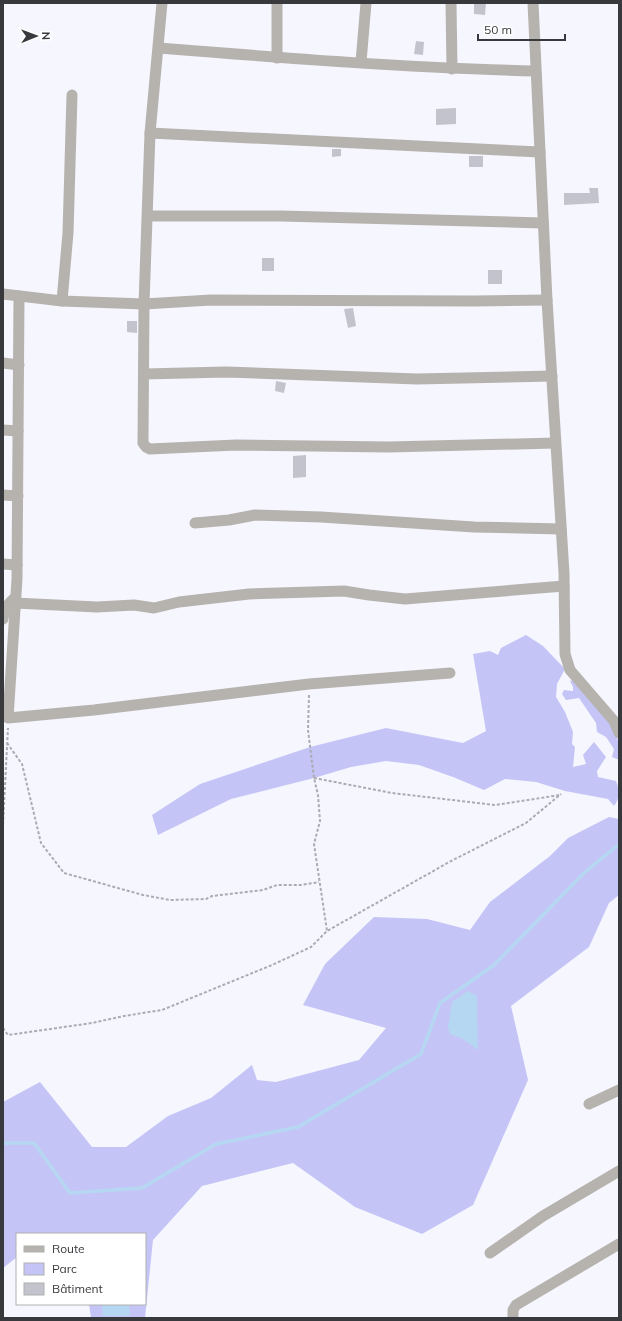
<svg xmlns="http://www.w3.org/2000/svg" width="622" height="1321" font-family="Mulish,sans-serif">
	<rect width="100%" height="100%" fill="#f6f6ff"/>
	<g fill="#c4c5f6">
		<path d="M526,635L543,646L565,669L557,684L556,697L565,712L573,732L572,744L575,747L573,767L586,764L583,755L594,742L606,757L597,771L598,777L616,781C620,791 620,798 614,806L608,799L565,791L536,782L505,779L484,790L453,777L419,765L386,761L351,767L314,778L231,799L158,835L152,815L200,784L310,747L386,728L463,743L486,731L473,654L490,651L498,655L501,648Z"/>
		<path d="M573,680L611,723L619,743V760L612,757L614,749L606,737L597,732L596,723L579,698L566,700L562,694L564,690L573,691V687L570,681Z"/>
		<path d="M609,817L619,819V895L609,903L589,947L511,1006L528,1080L473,1205L422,1234L355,1207L293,1163L202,1186L153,1240L145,1318H91L89,1304H145V1234H17V1257L3,1268V1102L40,1082L92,1147H126L168,1116L211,1098L252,1065L257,1080L276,1082L359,1060L386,1028L303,1005L325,964L374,917L427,919L470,930L490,902L550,856L568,838Z"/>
	</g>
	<g fill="#b6d7f2">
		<path d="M468,991L477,996L478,1050L463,1039L450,1034L448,1027L452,1002Z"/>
		<path d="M102,1304H129L130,1316H103Z"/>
	</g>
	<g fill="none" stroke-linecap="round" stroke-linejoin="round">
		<path stroke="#b6d7f2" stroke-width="3.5" d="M3,1143H34L70,1193L142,1188L216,1144L298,1127L421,1054L440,1003L494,965L585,872L619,844"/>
	</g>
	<g fill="#c3c3ce">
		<path d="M474,3H486L485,15L474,14Z"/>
		<path d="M416,41L424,42L423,55L414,54Z"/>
		<path d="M456,108V124L436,125V109Z"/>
		<path d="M332,149H341V156L332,157Z"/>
		<rect x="469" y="156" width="14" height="11"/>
		<path d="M589,188H598L599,203L564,205V193H590Z"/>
		<rect x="262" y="258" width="12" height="13"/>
		<rect x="488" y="270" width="14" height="14"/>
		<path d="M353,308L356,326L348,328L344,309Z"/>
		<path d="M127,321H137V333L127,332Z"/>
		<path d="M276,381L286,383L284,393L275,391Z"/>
		<path d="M306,455V477L293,478V456Z"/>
	</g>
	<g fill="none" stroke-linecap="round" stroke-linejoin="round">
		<g stroke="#ababb2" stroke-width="2" stroke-dasharray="3 2" stroke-linecap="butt">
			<path d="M309,695L308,730L314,778L318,795L320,821L314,844L327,931"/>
			<path d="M7,743L22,764L41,843L64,873L143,895L170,900L206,899L212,896L263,890L277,885H301L319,882"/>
			<path d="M314,778L392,793L495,805L560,795"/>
			<path d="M3,825L8,728"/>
			<path d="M3,1028L8,1035L92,1023L124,1016L162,1010L272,965L311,947L327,931L451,861L526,823L561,794"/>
		</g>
		<g stroke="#b6b3af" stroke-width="11">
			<path d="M162,3L150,133L144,304L143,443L146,447L150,449L236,445L389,447L555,443"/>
			<path d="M451,3L452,69"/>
			<path d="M533,3L547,300L564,573L565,654L570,670L614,721L619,733"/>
			<path d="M159,48C284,58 410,68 535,71"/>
			<path d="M277,58V3"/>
			<path d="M361,62L366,3"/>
			<path d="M150,133L540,152"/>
			<path d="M148,216H281L543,223"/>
			<path d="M3,294L62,301L144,304L211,300L474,301L547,300"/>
			<path d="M19,296L17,579L8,718L94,710L309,684L450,673"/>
			<path d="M62,301L68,233L72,95"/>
			<path d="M3,363L19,365"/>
			<path d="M144,374L226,372L417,379L552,376"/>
			<path d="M3,430L18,431"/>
			<path d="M3,495L18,496"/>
			<path d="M195,523L229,520L255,515L321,517L474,527L561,529"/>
			<path d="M3,564L17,565"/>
			<path d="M15,603L97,607L134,605L154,608L179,602L249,594L344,591L369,595L405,599L564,586"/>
			<path d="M3,619C4,610 7,604 15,598"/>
			<path d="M589,1104L619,1090"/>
			<path d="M490,1253L543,1216L619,1171"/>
			<path d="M513,1318V1310L516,1305L619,1244"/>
		</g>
	</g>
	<rect width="622" height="1321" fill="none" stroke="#38393d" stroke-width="8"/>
	<rect x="16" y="1233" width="130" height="72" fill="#ffffff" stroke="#afb0b1"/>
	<rect x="24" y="1246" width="20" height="6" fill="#b6b3af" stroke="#afb0b1"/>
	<text x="52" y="1253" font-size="12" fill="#38393d">Route</text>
	<rect x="24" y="1263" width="20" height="12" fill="#c4c5f6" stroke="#afb0b1"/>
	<text x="52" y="1273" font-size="12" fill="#38393d">Parc</text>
	<rect x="24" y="1283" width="20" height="12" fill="#c3c3ce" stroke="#afb0b1"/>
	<text x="52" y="1293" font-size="12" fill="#38393d">Bâtiment</text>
	<g transform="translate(36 36) rotate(89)" stroke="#ffffff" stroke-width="3" paint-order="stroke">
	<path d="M0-3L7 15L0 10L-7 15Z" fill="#38393d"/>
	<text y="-6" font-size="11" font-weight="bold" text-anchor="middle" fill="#38393d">N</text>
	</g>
	<path d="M478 34v6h87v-6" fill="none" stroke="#38393d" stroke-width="2"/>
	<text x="484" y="34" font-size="12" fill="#38393d" stroke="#ffffff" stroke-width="3" paint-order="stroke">50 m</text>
</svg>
